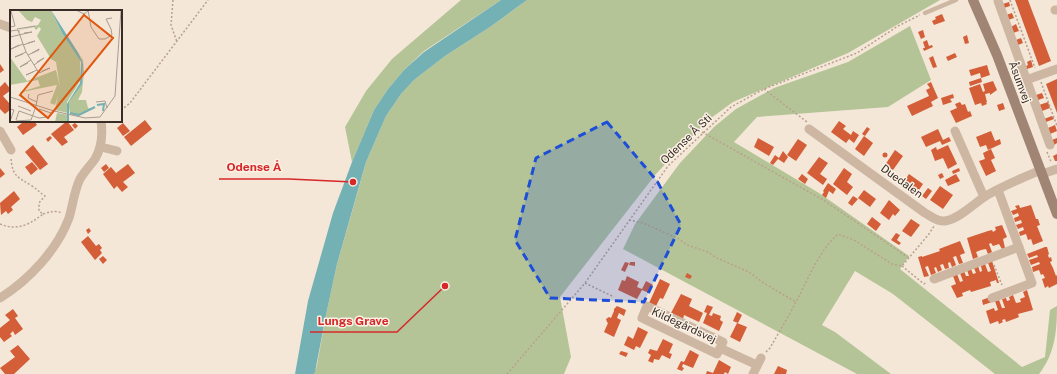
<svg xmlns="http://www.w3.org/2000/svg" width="1057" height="374" font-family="'Public Sans',sans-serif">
	<rect width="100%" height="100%" fill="#f4e7d8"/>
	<g fill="#b5c497">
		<path d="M461,0H501L424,51L404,70L388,89L374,110L352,162L345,127L366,91L392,59Z"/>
		<path d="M527,0H940L848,53L733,102L711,118L684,144L656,174L560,297L571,357L564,374H314L317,365L326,315L337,264L358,191L366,162L386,116L401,94L414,80L445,56L490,27Z"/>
		<path d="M910,26L931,80L888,107L757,117L734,142L819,193L909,256L900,269L1022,367L1045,357L1050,310L1057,306C1057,331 1055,354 1039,374H995L893,294L855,271L822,325L835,332L891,374H857L623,249L635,224L680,163L714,127L736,109L774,88L848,62Z"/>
	</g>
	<path fill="#74b1b4" d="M501,0H527L490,27L445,56L414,80L401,94L386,116L366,162L337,264L326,315L315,372L314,374H295L308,301L333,213L352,162L374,110L388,89L404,70L424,52Z"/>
	<g fill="#d35e38">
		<path d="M1015,0H1028L1051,61L1039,66Z"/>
		<path d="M1009,2L1010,6L1004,8L1003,4Z"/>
		<path d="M1012,13L1014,18L1008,20L1006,15Z"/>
		<path d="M942,14L945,21L934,25L932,21L936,19L935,17Z"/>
		<path d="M1016,24L1019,31L1013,33L1011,27Z"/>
		<path d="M923,30L925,37L921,39L918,32Z"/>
		<path d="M967,35L969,43L965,44L963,37Z"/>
		<path d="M1021,38L1023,43L1018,45L1016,40Z"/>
		<path d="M927,40L929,46L932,45L933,47L924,51L923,48H925L923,42Z"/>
		<path d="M955,53L957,57L948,61L946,57Z"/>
		<path d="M933,56L937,67L933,68L929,58Z"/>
		<path d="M1031,60L1033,67L1027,69L1026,66L1028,65L1027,62Z"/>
		<path d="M0,64L4,70L0,73Z"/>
		<path d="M987,65L990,75L981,78L980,73L971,76L969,70Z"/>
		<path d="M981,78L982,82L970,86L969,82Z"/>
		<path d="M1057,79V113L1046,84Z"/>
		<path d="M993,81L997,90L990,95V93L985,94L987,102H986L987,104L982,106L981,103L975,105L969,88L980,84L983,92L985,91L983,84Z"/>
		<path d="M5,82L11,90L3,96L9,103L11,109L5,114L0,109V87Z"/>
		<path d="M931,82L938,98L931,102L933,106L912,116L907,106L929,96L926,90L930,88L927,84Z"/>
		<path d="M1042,93L1044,98L1038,100L1036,95Z"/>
		<path d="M953,94L954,98L950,99L952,102L943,105L941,98Z"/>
		<path d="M960,102L962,105L965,104L968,112L970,111L972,116L956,123L950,111L957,108L955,104Z"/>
		<path d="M1048,102L1050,108L1042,111L1039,105Z"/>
		<path d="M1003,103L1005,109L999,111L997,105Z"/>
		<path d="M1052,116L1054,119L1046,122L1044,119Z"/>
		<path d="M145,120L152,129L131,146L124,137Z"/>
		<path d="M21,121H34L37,125L23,135L17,127L22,123Z"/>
		<path d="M67,121L74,130L64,137L68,142L62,146L51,134Z"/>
		<path d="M839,121L846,126L843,129L851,135L853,131L859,135L854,143L849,139L846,143L831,132Z"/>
		<path d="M75,123L78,126L75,129L72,125Z"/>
		<path d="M123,123L130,131L123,136L117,128Z"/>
		<path d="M1055,125L1057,131L1050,134L1048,128Z"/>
		<path d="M867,127L870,129L865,136L862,134Z"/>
		<path d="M938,129L943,140L949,137L951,141L942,145L940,141L926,147L921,137Z"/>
		<path d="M991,131L995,141L1000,139L1001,144L988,150L986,145L980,147L976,137Z"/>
		<path d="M50,136L52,138L48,142L46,139Z"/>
		<path d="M864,136L873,143L864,156L855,149Z"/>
		<path d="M758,138L774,147L769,156L754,147Z"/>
		<path d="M1057,138V143L1054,145L1052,140Z"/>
		<path d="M798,139L807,145L796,161L787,155Z"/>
		<path d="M33,145L48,164L40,170L25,152Z"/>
		<path d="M948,145L957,164L948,169L943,158L935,161L931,150L936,147L937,150Z"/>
		<path d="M991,149L995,158L991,160L996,171L986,176L979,161L985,159L983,153Z"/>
		<path d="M895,150L903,156L893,170L885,165Z"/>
		<path d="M783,151L788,157L784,163L778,159L773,165L770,163L775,155L779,158Z"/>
		<circle cx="885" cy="155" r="2.5"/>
		<path d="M1057,154V161H1055L1053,156Z"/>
		<path d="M819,157L828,163L820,174L827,179L823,185L807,173Z"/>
		<path d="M32,162L38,169L31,175L25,167Z"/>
		<path d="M106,164L109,168L104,172L101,168Z"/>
		<path d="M128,164L135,173L123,182L128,187L122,192L117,186L114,189L103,174L111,167L116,173Z"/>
		<path d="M0,168L5,174L0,178Z"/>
		<path d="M844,168L852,174L847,182L853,187L847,195L833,184Z"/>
		<path d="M959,168L960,171L953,174L952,171Z"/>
		<path d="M942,173L944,177L940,179L938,175Z"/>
		<path d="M802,174L808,179L805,184L798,179Z"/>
		<path d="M909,174L923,184L917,193L903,183Z"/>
		<path d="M956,174L960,181L948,186L945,180Z"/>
		<path d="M828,183L836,189L833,194L829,191L826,198L822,195L824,192L823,191Z"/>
		<path d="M940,186L953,195L943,209L930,200Z"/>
		<path d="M928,188L932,191L926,199L922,196Z"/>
		<path d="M864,190L876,199L870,207L858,198Z"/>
		<path d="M14,191L20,199L11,207L13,210L8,214L6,211L1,215L0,203Z"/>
		<path d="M853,196L858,199L852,206L848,203Z"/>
		<path d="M889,200L900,210L895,216L893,214L889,220L880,213Z"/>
		<path d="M1019,205L1020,208L1031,205L1036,219H1038L1040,225L1037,226L1043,241L1033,245L1031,239L1028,240L1026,234L1020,236L1019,232L1024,230L1023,227L1018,229L1016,225L1022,223L1021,220L1015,222L1014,218L1019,216L1018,213L1013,215L1011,211L1017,209L1015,206Z"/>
		<path d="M872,217L881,224L876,231L867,224Z"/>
		<path d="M911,219L920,225L911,237L902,231Z"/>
		<path d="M1002,225L1007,237L1003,239L1005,248L1002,249L999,244L993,246L991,243L989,244L992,252L988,254L986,249L981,250L976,252L978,257L973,259L967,238L988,231L992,230L993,232L996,230L995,227Z"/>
		<path d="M89,228L91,231L88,234L86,230Z"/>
		<path d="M896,233L900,235L897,240L901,243L899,245L891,240Z"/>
		<path d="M88,236L96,246L99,244L102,248L100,250L102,253L95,260L81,242Z"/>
		<path d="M960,241L965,253L960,255L963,263L959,264L956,256L953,257L956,265L952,267L950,262L948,263L949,268L945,269L943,264L940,265L942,270L938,272L936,267L934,268L936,273L931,275L928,266L925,267L929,276L924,277L918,257L922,256V257L940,251L939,249Z"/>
		<path d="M1045,247H1047L1049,254L1048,255L1049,258L1051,257L1052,261L1050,262L1053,268L1056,276L1057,275V284L1049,288L1048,286L1045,288L1042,279L1045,278L1043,274L1041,275L1039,270L1033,272L1032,267L1040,264L1039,262L1031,265L1029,260L1038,257L1037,255L1029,258L1027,254Z"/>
		<path d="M103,256L107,260L103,264L99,259Z"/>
		<path d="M992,261L999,283H997L996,280L990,282L991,286L971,292L970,290L962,293L963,296L957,298L951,286L956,284L953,276L957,274L960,282L963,281L960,273L964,271L966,276H969L967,270L971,269L973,274L976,273L974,268L978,266L980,272L982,271L981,266L985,264L988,272L991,271L988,263Z"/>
		<path d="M625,262L629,263L625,272L621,270Z"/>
		<path d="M630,262H635V266L629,265Z"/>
		<path d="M687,273L692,276L690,279L685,277Z"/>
		<path d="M627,276L639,282L637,287L642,289L646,281L653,285L649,293L642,290L637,299L618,290L622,280L625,281Z"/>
		<path d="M660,279L670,284L663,299L660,298L656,306L649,303Z"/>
		<path d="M1027,290L1033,310L1018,314L1019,317L1006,322L1005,319L1002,320L1003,322L999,324L998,321L990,324L986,311L994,308L995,311L998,310L995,301L999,300L1002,308H1005L1002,299L1006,298L1007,301L1010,300L1009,297L1013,295L1016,303L1021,302L1020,299L1025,297L1023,292Z"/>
		<path d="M681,294L692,299L689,306L703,313L699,322L684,315L683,319L671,313Z"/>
		<path d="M990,297L992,302L983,305L982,300Z"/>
		<path d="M707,305L713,307L709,315L712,316L713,313L721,316L720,320L723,322L719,331L703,323L707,313L704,312Z"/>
		<path d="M617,306L626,310L624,316L619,313L617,318L621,320L614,337L604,332L608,323L607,322L606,319L609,317L611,318L614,311V309Z"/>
		<path d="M13,309L18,316L15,318L23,329L15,335L13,331L10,334L12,336L4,342L0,337V328L10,320L5,315Z"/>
		<path d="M737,312L742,315L738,323L733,321Z"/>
		<path d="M737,323L747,327L740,342L730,337Z"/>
		<path d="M638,327L648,332L640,348L636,346L634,350L624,345L628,336L633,339Z"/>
		<path d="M663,339L673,344L669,353L672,354L670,359L662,355L659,360L654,359L653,363L648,361L651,355L648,353L650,349L657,351Z"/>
		<path d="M18,345L30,359L14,374H5L0,368L15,357L10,351Z"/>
		<path d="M690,350L699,355L693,368L683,364L682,367L684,368L682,371L677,369L681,361L684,362Z"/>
		<path d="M621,351L628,353L626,357L619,354Z"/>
		<path d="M719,360L731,367L728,374L725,372L724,374H706L707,371L713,373Z"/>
		<path d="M778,366L787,370L786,374H774Z"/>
	</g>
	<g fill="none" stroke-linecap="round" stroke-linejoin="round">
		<g stroke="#b9a08d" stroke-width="1.5" stroke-dasharray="2 2" stroke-linecap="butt">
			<path d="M173,0L171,25L177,42"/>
			<path d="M1010,0L1035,68"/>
			<path d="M1041,82L1057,126"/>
			<path d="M764,89L807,122"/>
			<path d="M121,110L130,103L208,0"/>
			<path d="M702,132L825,201L909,258"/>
			<path d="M1047,152L1051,162"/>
			<path d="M43,214C50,212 55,210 62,213"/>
			<path d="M629,220L643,223L679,239L687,245L708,252L715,257L749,272L765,284L796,302"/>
			<path d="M0,224C17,231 29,225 43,214L39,211V203L45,196C40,193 37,189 32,186C18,177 12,177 11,157"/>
			<path d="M994,265L1002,285"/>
			<path d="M902,266L924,284L927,282"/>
			<path d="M585,283L614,297"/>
			<path d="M766,352L770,348C779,332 789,316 797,300C809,277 819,251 838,234L854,240L892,264L902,266L929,234L934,226"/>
			<path d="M507,374L585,283L668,166L731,107L764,89L857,53L898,26L920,15"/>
		</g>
		<path stroke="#cdb7a3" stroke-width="4.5" d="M925,13L956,0"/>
		<g stroke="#cdb7a3" stroke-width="9">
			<path d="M998,1L1050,145"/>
			<path d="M1055,10H1057"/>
			<path d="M0,24L11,28"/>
			<path d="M1026,80L1057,69"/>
			<path d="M809,129L925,213C931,216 937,222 945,221C957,220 974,204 984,197C1002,186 1022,178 1041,170"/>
			<path d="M0,131L11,150"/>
			<path d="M955,131L984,197"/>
			<path d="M101,147L117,151"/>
			<path d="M1042,174L1057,169"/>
			<path d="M934,279L1019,247"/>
			<path d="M0,298C29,280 57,250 69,218C73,205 74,191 80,179C84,172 90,166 95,159C102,147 103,135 101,121"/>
			<path d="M992,298L1032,283L998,190"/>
			<path d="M720,348L717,354L642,318L647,306L723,342L720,348L757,365"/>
			<path d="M753,374L761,358"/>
		</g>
		<path stroke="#a18574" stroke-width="10" d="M973,0L997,55L1057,214"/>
	</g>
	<path fill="#1d4ed8" fill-opacity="0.2" stroke="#1d4ed8" stroke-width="3" stroke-dasharray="8 5" stroke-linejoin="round" d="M607,122L657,181L681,225L644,302L550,298L515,240L536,158Z"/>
	<g text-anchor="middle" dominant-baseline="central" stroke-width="3" stroke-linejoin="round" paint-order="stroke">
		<g font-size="11" fill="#372c26" stroke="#fbf1e5">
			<text transform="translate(1020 82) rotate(69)">Åsumvej</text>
			<text transform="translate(686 139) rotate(-44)">Odense Å Sti</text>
			<text transform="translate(902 181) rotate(36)">Duedalen</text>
			<text transform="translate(684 325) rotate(25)">Kildegårdsvej</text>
		</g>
	</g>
	<g transform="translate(10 10)">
		<rect width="112" height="112" fill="#f4e7d8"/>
		<path d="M8,0H41L52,23L70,50V71L57,92L58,103L45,100L48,85L45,95L40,93L47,75L12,82V85L15,88L14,91V89L12,86L10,82L30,76L28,70L0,75V47L17,71L46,60L50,77L46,52L41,49L27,26L31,19L29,17L26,20L24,17L10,20V24L9,20L28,15L31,10L25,7L22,12L17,10ZM69,44L73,50L74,62L72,82L68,90H76L78,98L83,99L68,106L60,104L59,97V92L72,73L73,54ZM47,103L59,105L57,112H45Z" fill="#b5c497"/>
		<path d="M41,0L69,44L73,54L72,74L59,92V112H57V94L70,73L71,52L52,23Z" fill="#74b1b4"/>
		<path fill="none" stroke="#74b1b4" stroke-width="2" d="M87,95L94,94L93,101M60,103L69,105L85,97"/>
		<path fill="none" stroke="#a89c91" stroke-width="1" d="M66,0L74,4L78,1M78,0L81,17L89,29H95L102,25L101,19L96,9L102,8M0,17L5,16L1,1M7,19L25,16M0,21L8,20L16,42L29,63M0,27L22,22L14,23M9,35L1,39L13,34M13,35L25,31L18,33M13,44L5,47L16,42M18,45L29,40V39L22,43M18,53L10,57L21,50M24,55L34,48L27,52M23,62L16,65L27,60M29,63L40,58L32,61M19,84L18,88L27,92M0,87L44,101L75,108L90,107L105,86L111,0M86,92L95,91L97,98M8,96L21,101M26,96L28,85L43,81M0,99L4,100L1,109M29,99L41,103M6,110L9,101L29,108L37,107M6,111L21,110L26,96"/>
		<path fill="#df570d" fill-opacity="0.15" stroke="#df570d" stroke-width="2" d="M74,5L103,28L38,108L10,85Z"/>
		<rect width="112" height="112" fill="none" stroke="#372c26" stroke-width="2"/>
	</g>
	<path fill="none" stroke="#d62828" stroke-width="1.5" d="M353 182L289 179H219M445 286L397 332H310"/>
	<g fill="#d62828" stroke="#fbf1e5" stroke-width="1.5">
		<circle cx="353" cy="182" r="4"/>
		<circle cx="445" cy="286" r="4"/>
	</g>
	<g font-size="12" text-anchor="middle" font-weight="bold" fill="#d62828" stroke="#fbf1e5" stroke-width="3" stroke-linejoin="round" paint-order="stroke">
		<text x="254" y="171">Odense Å</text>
		<text x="353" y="325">Lungs Grave</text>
	</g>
</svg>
